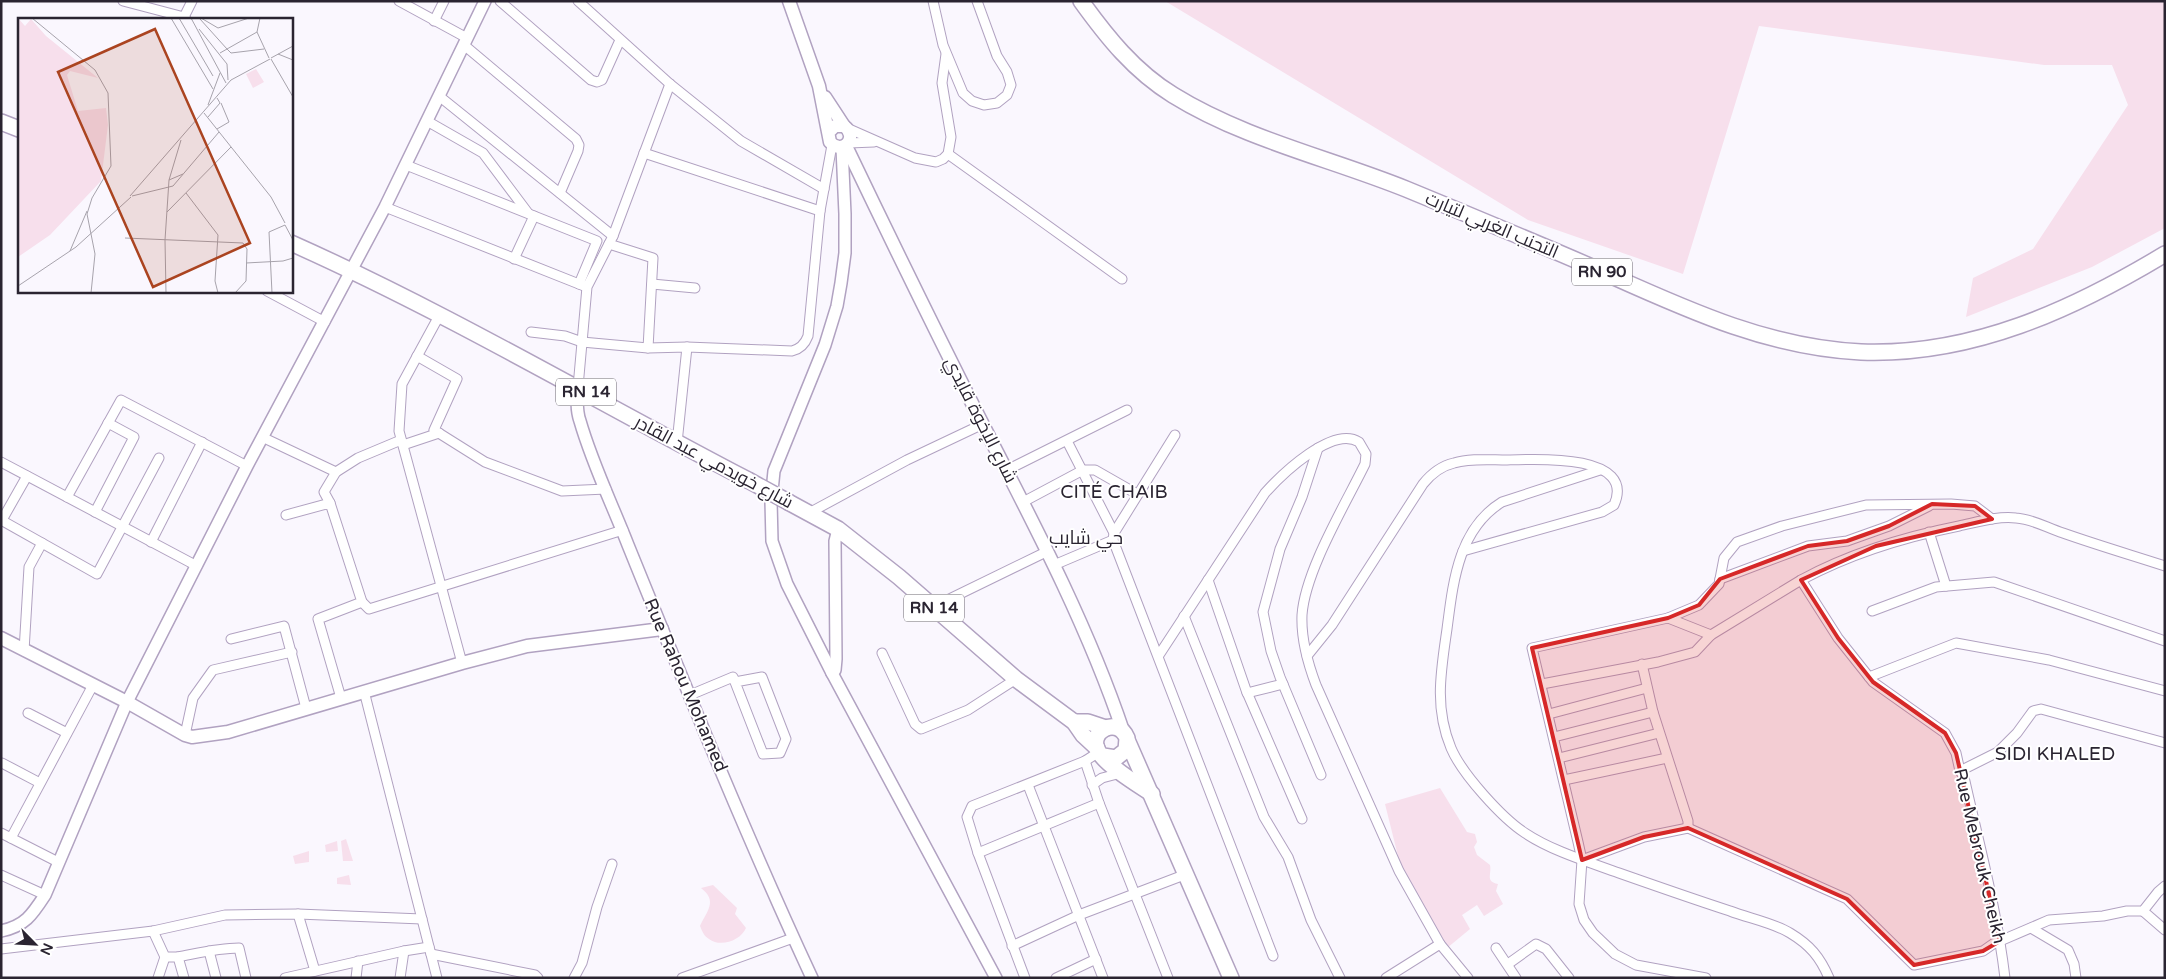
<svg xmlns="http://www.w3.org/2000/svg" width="2166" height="979" font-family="'Varela Round',Cairo,sans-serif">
	<rect width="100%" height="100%" fill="#faf7fe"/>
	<g fill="#f7dfec">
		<path d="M1165,1H2165V228L2092,267L1966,317L1973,278L2033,249L2128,105L2112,65H2044L1759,26L1683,274L1528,220Z"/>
		<path d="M1440,788L1467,832L1475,834L1477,842L1474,847L1477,855L1490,865C1492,875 1485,881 1498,884L1496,891L1503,904L1484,916L1477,905L1462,915L1470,929L1447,948L1402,872L1385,804Z"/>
		<path d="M346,839L353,861H343L341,841Z"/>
		<path d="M337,841L338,851L326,852L325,845Z"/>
		<path d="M309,851V862L295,864L293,856Z"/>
		<path d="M349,875L351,885L337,884V878Z"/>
		<path d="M713,885L737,908L735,914L746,928C741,940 721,948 709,939C704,936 702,931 700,926C707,911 718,901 701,888Z"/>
	</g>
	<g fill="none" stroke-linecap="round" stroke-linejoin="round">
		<g stroke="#b1a2c1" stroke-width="11">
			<g id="minor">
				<path d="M123,1L184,17"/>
				<path d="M399,1L467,38"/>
				<path d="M500,1L591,80L597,82L602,80L620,40"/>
				<path d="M578,1L670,84L741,141L824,189"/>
				<path d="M933,1L943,45L963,93L972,101L984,105L997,103L1007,95L1011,85L1007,72L997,56L977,1"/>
				<path d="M186,19L184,17L192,1"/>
				<path d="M434,21L444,1"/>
				<path d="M464,45L576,139L579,145L578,151L560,193"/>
				<path d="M439,96L613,236"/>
				<path d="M427,121L483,153L528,213"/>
				<path d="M847,128L915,158L936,162L943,159L948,154L951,137L942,83L946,54"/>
				<path d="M849,143L874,142"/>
				<path d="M644,153L820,211"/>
				<path d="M948,154L1122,279"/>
				<path d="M406,165L597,241L579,284"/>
				<path d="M385,207L584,286"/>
				<path d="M609,244L653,258L648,348"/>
				<path d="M514,259L534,216"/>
				<path d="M652,284L695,288"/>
				<path d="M267,291L325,322"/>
				<path d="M439,316L402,384L399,431L462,663"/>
				<path d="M531,332L565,336L582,342L648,348L687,347L792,351C800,349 805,344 808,336L820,211L832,145"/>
				<path d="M417,356L457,379L434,430L485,462L562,491L606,489"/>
				<path d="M578,387L587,287L613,236L670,84"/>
				<path d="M262,437L336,472"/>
				<path d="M1067,441L1114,533L1113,540L1273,956"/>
				<path d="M677,443L687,347"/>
				<path d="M403,445L439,433"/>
				<path d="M1318,448L1302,497L1280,549L1263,612L1271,651L1280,677L1321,775"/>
				<path d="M1,462L197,566"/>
				<path d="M1007,470L1127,410"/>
				<path d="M1600,470L1502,502C1458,529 1453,583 1447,629C1441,671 1434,707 1451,748C1462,774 1502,818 1525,833C1552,851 1589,862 1619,873C1656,886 1693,899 1730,911C1748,918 1774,923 1790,933C1810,945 1820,957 1829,978"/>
				<path d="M67,497L121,400L247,466"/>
				<path d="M1023,502L1083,470H1095L1137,494"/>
				<path d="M330,503L324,492L336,472L358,458L401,440"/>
				<path d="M95,512L134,437L108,423"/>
				<path d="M809,513L907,460L983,424"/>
				<path d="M286,515L330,503L362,602L318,619L341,698"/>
				<path d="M1,520L97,574L159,458"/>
				<path d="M2,520L27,476"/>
				<path d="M1929,532L1946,586"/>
				<path d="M1114,533L1175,435"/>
				<path d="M151,542L202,442"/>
				<path d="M1054,565L1113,540"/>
				<path d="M1720,579L1808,546L1847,541L1889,526L1929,506"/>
				<path d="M1208,580L1246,690L1302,819"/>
				<path d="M362,602L369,609L623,530"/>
				<path d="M933,607L1048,551"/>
				<path d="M1872,611L1936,587L1994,582L2165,641"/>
				<path d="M1184,616L1264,817L1288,857L1311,920L1340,978"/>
				<path d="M1668,618L1699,605L1719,584L1724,558L1737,542L1782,526L1866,505L1951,504L1975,506L1992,519"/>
				<path d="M231,639L284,626L306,708"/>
				<path d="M24,651L29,567L42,543"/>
				<path d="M882,653L915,724L921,729L968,710L1016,679"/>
				<path d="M1159,655L1265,493C1282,474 1333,425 1359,442L1366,454L1365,464C1345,505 1305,571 1302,615C1301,639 1308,664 1316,685L1399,871L1440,944L1468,978"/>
				<path d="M1307,656L1332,625L1423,484C1431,474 1441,466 1454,463C1470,458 1490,460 1507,460C1534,459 1637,453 1614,505L1602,512L1463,551"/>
				<path d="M1642,664L1653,712L1688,821V828"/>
				<path d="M1869,677L1956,643L2049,660L2165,691"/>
				<path d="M1542,684L1658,662L1695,652L1711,635L1801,580"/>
				<path d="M364,691L437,978"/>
				<path d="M1247,693L1283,684"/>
				<path d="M690,695L733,677L735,682L763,754L780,753L786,739L762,677L735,682"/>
				<path d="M28,713L67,733"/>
				<path d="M1549,714L1647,688"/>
				<path d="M185,735L193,698L213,670L292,652"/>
				<path d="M1554,737L1653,712"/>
				<path d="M1559,758L1659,733"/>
				<path d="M1085,761L1099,803L1168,978"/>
				<path d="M2,763L40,783"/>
				<path d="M1960,771L1998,752L2017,733L2033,711L2041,709L2165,743"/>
				<path d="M1564,780L1667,758"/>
				<path d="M1028,785L1103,978"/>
				<path d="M1092,785L1102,778L1121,773"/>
				<path d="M1,833L58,862"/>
				<path d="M11,838L93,685"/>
				<path d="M978,853L1099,803"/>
				<path d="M1582,860L1644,837L1688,828L1847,899L1914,965L1983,951L1993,944L2049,920L2103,916L2127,911H2143L2158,892L2165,886"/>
				<path d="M1,875L45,895"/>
				<path d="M2143,911L2165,930"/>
				<path d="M298,914L315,971"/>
				<path d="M2031,928L2068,950L2074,964L2076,978"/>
				<path d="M153,931L165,957H178L184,978"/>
				<path d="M1012,946L1079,915L1184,875"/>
				<path d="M1496,948L1516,978"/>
				<path d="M1,949L153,931L225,915L298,914L422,919"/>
				<path d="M209,951L216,978"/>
				<path d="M431,954L535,975L538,978"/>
				<path d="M178,957C199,953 218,948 239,948L246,978"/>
				<path d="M1508,964L1536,944L1546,949L1569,978"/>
				<path d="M158,978L165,957"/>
				<path d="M285,978L404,951L429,947"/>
				<path d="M356,978L358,961"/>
				<path d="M400,978L404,951"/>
				<path d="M574,978L582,963L597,907L612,864"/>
				<path d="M682,978L793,938"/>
				<path d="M1025,978L978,853L967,817L972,806L1085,761L1099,752"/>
				<path d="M1056,978L1096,959"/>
				<path d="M1386,978L1440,944"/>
				<path d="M1706,978L1636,965L1615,954L1593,933L1584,920L1579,904L1582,860L1578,842L1532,648L1668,618L1711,635"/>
				<path d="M2005,978C1997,910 1979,844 1964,777L1960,771L1956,753L1945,733L1873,682L1838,638L1801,580C1851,553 1904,537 1959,526C1978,522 1997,516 2016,518C2033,519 2047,528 2063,533C2097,545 2131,555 2165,566"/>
			</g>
		</g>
		<g stroke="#b1a2c1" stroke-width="14">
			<g id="tertiary">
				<path d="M842,148L845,214V253L841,283L837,306L825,345L774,471L771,501L772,541L787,584L832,673L996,978"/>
				<path d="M578,387C577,398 576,410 580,421C592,463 612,504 628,545C687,690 746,836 812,978"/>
				<path d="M832,673L835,670L836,659L835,541L838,529"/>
				<path d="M1,931C25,926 32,915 45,895L127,702L247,466L385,207L485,1"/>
			</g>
		</g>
		<g stroke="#b1a2c1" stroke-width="15">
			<g id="secondary">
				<path d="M789,1L819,86L830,142C843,156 859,137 844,126H835L829,132"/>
				<path d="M825,97L844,126"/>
				<path d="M846,146C890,238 935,330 981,421C1033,522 1087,624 1123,731"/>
				<path d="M1,638L127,702L185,735L192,737L228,732L462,663L527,646L662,629"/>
			</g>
		</g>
		<g stroke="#b1a2c1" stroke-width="18">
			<g id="primary">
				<path d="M1,122L19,129"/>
				<path d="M291,243C448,313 596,401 748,480"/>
				<path d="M790,503L838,529L899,577L1016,679L1074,722L1083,735L1097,748"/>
				<path d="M1074,722H1088L1106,728"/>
				<path d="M1128,742L1231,978"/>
				<path d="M1103,756L1116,758L1126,750L1127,738C1117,715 1087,732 1098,751C1107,766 1137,784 1152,794"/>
			</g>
		</g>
		<g stroke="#b1a2c1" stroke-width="18">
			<path id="trunk" d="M1081,1C1107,37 1134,71 1173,95C1244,139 1329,158 1406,189C1469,215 1532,241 1594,268C1679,306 1766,348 1861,352C1972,356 2072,310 2165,254"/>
		</g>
		<use href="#minor" stroke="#fff" stroke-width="9"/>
		<use href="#tertiary" stroke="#fff" stroke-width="11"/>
		<use href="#secondary" stroke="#fff" stroke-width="12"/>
		<use href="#primary" stroke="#fff" stroke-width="15"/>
		<use href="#trunk" stroke="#fff" stroke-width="15"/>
		<g stroke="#b1a2c1" stroke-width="18" stroke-linecap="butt">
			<path id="primary-bridge" d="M748,480L790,503"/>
		</g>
		<use href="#primary-bridge" stroke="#fff" stroke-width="15"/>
	</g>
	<path fill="#d62828" fill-opacity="0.2" stroke="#d62828" stroke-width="4" stroke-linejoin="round" d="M1932,504L1975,506L1992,519L1876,546L1801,580L1838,638L1873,682L1945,733L1956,753L2000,941L1983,951L1914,965L1847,899L1688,828L1644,837L1582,860L1532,648L1668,618L1699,605L1720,579L1808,546L1847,541L1889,526Z"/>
	<g text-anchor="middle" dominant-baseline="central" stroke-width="4" stroke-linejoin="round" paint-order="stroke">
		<g fill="#fff" stroke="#6a666f" stroke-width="1">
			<rect x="1572" y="258.5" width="60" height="27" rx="4"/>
			<rect x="556" y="378.5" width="60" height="27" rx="4"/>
			<rect x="904" y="594.5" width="60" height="27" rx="4"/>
		</g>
		<g font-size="16" font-weight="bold" fill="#2a2431">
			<text x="1602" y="272">RN 90</text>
			<text x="586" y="392">RN 14</text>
			<text x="934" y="608">RN 14</text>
		</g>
		<g font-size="18" fill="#2a2431" stroke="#fff">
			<text transform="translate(1492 225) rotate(23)">التجنب الغربي لتيارت</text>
			<text transform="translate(981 420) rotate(63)">شارع الإخوة قايدي</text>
			<text transform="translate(714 462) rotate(28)">شارع خويدمي عبد القادر</text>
			<text transform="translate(686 685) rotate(67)">Rue Rahou Mohamed</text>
			<text transform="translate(1980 856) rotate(77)">Rue Mebrouk Cheikh</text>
		</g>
		<g font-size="19" fill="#2a2431" stroke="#fff">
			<text x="1114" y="492">CITÉ CHAIB</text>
			<text x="1086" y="538">حي شايب</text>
			<text x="2055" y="754">SIDI KHALED</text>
		</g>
	</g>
	<g transform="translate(18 18)">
		<rect width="275" height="275" fill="#faf7fe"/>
		<path d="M0,0L7,8L13,1L28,18L80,60L52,53L49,57L60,93L88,90L90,107L83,163L32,217L0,239ZM238,51L246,64L235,70L228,56Z" fill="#f7dfec"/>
		<path fill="none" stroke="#a7a3ac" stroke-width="1" d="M14,0L77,52L90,75L93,148L74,180L69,196L77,236L73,275M153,0L195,71M161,0L195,58M173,0L208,65M183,0L200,10L231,0M242,0L239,14L251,40M182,1L209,31L239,14M181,11L209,46L210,62M202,35L209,31L213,35L246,31M260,36L275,42M253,40L275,28M253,41L275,79M190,87L202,55M186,95L253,179L267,205M190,99L202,85L199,80M199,111L211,104L203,85M151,162L165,156M168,175L200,217L197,263L200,275M112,178L213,62L252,41M114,178L155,168L201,114M149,194L213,129M267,207L275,222M107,220L225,225L229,231L228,263L217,275M52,233L69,193M228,245L265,243L275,240M0,268L58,229L113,179M148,275L147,222L151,162L163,122M254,275L251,214L267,207"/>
		<path fill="#ab4420" fill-opacity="0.15" stroke="#ab4420" stroke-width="2.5" d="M137,11L232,225L135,269L40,54Z"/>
		<rect width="275" height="275" fill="none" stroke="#2a2431" stroke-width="2.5"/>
	</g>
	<rect width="2166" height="979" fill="none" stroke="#2a2431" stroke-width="5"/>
	<g transform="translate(35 944) rotate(114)" stroke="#ffffff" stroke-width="4" paint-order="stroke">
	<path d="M0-4L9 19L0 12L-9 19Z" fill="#2a2431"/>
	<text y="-8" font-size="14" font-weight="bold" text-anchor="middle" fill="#2a2431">N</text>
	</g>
</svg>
